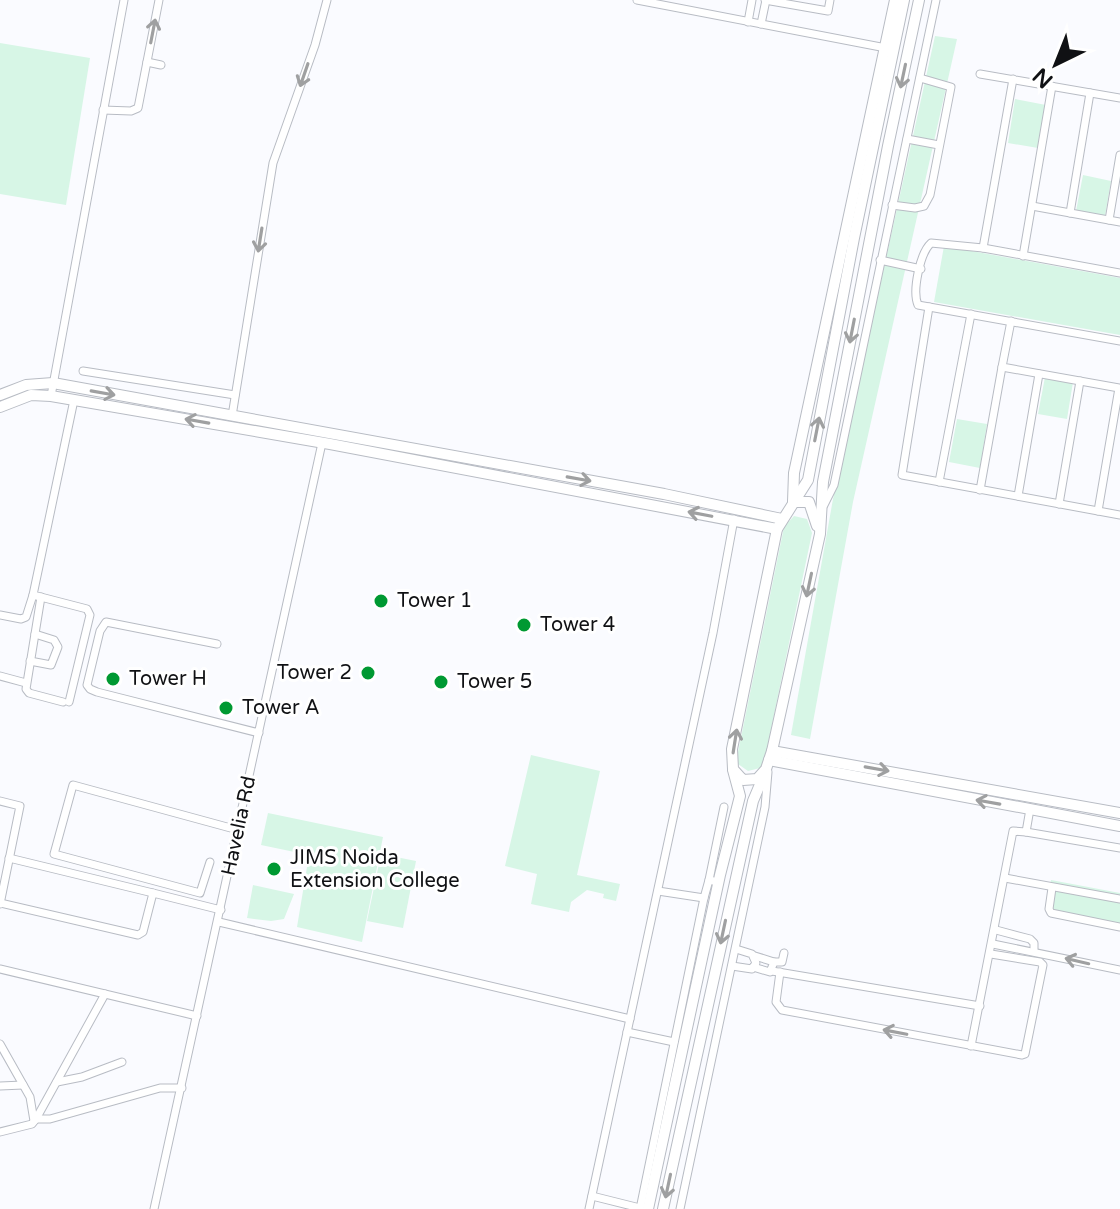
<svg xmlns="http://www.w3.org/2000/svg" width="1120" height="1209" font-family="'Varela Round',sans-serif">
	<rect width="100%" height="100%" fill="#fafbff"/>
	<g fill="#d7f6e6">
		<path d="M935,36L957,39L853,502L810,739L791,735L833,499Z"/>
		<path d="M0,43L90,58L66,205L0,194Z"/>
		<path d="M1015,99L1046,105L1038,148L1008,143Z"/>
		<path d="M1083,175L1111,181L1105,216L1076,211Z"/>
		<path d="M944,246L1120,278V335L934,302Z"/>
		<path d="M1045,377L1073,382L1067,419L1038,414Z"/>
		<path d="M957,419L987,424L980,468L949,462Z"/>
		<path d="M794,516L807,519L812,533L764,763L760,768L748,771L738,764L737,757L784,527Z"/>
		<path d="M531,755L600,771L577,875L620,884L616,901L603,898L604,894L587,890L571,902L569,912L531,904L537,874L505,866Z"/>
		<path d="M268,813L383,837L362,942L297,927L309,855L261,845Z"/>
		<path d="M381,854L416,861L403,928L367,921Z"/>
		<path d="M1051,880L1120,893V924L1045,910Z"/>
		<path d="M253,885L294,894L284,919L271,921L247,918Z"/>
	</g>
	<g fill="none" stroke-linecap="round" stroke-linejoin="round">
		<g stroke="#b8bcc4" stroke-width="9">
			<g id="street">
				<path d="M637,0L886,48"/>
				<path d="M765,0L828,11L830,0"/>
				<path d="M748,22L752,0"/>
				<path d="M761,24L766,0"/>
				<path d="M147,62L161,65"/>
				<path d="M980,74L1120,98"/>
				<path d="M103,110L131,111L138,108L159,0"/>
				<path d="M907,139L939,145"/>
				<path d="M892,205L915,208L924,206L930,195L951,87L920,78"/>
				<path d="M1032,206L1120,222"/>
				<path d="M1070,213L1090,93"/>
				<path d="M1109,220L1120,155"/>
				<path d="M983,248L1013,79"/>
				<path d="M1023,256L1052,86"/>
				<path d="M880,260L921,269"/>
				<path d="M1120,273L983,248L931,243C920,253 912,291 918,305L1120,341"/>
				<path d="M929,307L902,475L1120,515"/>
				<path d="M1011,321L1002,367L1119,388L1098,511"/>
				<path d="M83,371L235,395"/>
				<path d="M51,396L124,0"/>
				<path d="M232,416L273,163L315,45L327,0"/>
				<path d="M939,482L971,314"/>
				<path d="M980,490L1002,367"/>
				<path d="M1018,496L1039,374"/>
				<path d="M1059,504L1080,381"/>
				<path d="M824,505L834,485L936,0"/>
				<path d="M41,597L26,689L29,693L63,702"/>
				<path d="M0,615L21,619L26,617L33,595"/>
				<path d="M217,644L106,622L100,631L87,685L90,689L97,692L259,733"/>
				<path d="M30,661L51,665L58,647L54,640L35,634"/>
				<path d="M0,676L26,683"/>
				<path d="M69,702L90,615L87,609L33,595L74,400"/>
				<path d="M0,801L20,806L0,904"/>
				<path d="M1026,832L1120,848"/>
				<path d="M9,858L153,893"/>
				<path d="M210,862L200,893L54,854L73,785L238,830"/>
				<path d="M1005,878L1120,899"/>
				<path d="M709,880L724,807"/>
				<path d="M1052,888L1049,909L1051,913L1120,927"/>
				<path d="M658,891L704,898"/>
				<path d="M0,903L138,935L143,932L153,893L221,910"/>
				<path d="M219,922L630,1019"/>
				<path d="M996,930L1030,939L1034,943V951"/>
				<path d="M993,944L1120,970"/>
				<path d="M774,962H782L784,953"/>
				<path d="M732,966L752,969L756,963L752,954L736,949"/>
				<path d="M753,967L770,972L774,962L755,956"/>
				<path d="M0,969L197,1016"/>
				<path d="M772,971L980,1006"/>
				<path d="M780,972L776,1002L782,1010L1022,1055L1025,1054L1043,965L1040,962L991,954"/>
				<path d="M627,1032L674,1042"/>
				<path d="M0,1044L30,1097L34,1121"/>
				<path d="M971,1046L1013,831L1026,832L1030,809"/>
				<path d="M57,1082L82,1077L122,1062"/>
				<path d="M0,1086L23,1085"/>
				<path d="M36,1119H50L160,1088H182"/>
				<path d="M0,1132L32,1124L36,1119L105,994"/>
				<path d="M592,1196L640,1208"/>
				<path d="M154,1209L322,443"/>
				<path d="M589,1209L713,633L734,519"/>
				<path d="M640,1209L704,898L709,880L718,882"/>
				<path d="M680,1209L765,807L768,772"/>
			</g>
		</g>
		<g stroke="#b8bcc4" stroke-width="12">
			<g id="secondary">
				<path d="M904,0L854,238L808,480L777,529L732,749L733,769L743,780L757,779L766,769L772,751L820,534L823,482L888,146L919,0"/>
				<path d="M0,395L26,385L53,383L664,494L782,519"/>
				<path d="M0,407L31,395L51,396L330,444L777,529"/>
				<path d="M793,502L794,473L895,0"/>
				<path d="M793,502H809L817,526"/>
				<path d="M772,751L1120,813"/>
				<path d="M769,760L1120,826"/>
				<path d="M648,1209L720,875L740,796L733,770"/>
				<path d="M663,1209L753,801L764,775"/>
			</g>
		</g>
		<use href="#street" stroke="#fff" stroke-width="7"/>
		<use href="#secondary" stroke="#fff" stroke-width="10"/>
	</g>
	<defs><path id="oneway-shaft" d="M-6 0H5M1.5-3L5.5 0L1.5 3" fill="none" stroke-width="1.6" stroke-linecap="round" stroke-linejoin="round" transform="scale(2)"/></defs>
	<g stroke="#9fa0a1">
		<use href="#oneway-shaft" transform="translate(153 31) rotate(-79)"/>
		<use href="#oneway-shaft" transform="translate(304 75) rotate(109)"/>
		<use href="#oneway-shaft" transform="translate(903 76) rotate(102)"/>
		<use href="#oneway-shaft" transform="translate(260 240) rotate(99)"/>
		<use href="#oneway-shaft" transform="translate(852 331) rotate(101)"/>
		<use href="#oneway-shaft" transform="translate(103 393) rotate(10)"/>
		<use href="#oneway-shaft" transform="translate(197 421) rotate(-170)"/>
		<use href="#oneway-shaft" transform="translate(817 429) rotate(-79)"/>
		<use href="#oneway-shaft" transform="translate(579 479) rotate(10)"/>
		<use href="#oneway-shaft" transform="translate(700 514) rotate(-169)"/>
		<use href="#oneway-shaft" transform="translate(809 585) rotate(102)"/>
		<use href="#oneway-shaft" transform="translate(735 741) rotate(-81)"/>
		<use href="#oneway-shaft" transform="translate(877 769) rotate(10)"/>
		<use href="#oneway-shaft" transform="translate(988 802) rotate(-170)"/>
		<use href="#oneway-shaft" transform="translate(723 932) rotate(102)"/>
		<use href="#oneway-shaft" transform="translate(1077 961) rotate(-167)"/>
		<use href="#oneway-shaft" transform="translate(895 1032) rotate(-169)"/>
		<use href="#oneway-shaft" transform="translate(668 1186) rotate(102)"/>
	</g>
	<g fill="#009932" stroke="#fff" stroke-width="3">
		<circle cx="381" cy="601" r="8"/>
		<circle cx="524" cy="625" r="8"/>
		<circle cx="368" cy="673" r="8"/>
		<circle cx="113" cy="679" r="8"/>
		<circle cx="441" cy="682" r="8"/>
		<circle cx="226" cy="708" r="8"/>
		<circle cx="274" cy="869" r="8"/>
	</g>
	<g text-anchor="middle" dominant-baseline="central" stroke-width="6" stroke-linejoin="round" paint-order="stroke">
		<g font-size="20" fill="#101114" stroke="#fff" text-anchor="start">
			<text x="397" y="601">Tower 1</text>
			<text x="540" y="625">Tower 4</text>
			<text x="352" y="673" text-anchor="end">Tower 2</text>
			<text x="129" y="679">Tower H</text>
			<text x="457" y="682">Tower 5</text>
			<text x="242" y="708">Tower A</text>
			<text x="290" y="858">JIMS Noida<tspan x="290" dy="23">Extension College</tspan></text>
		</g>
		<g font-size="20" fill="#101114" stroke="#fff">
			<text transform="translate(239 826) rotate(-78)">Havelia Rd</text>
		</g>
	</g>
	<g transform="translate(1056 64) rotate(223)" stroke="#ffffff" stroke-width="6" paint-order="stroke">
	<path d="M0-6L14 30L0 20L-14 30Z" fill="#101114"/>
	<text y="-12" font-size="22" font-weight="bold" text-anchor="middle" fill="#101114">N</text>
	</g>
</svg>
